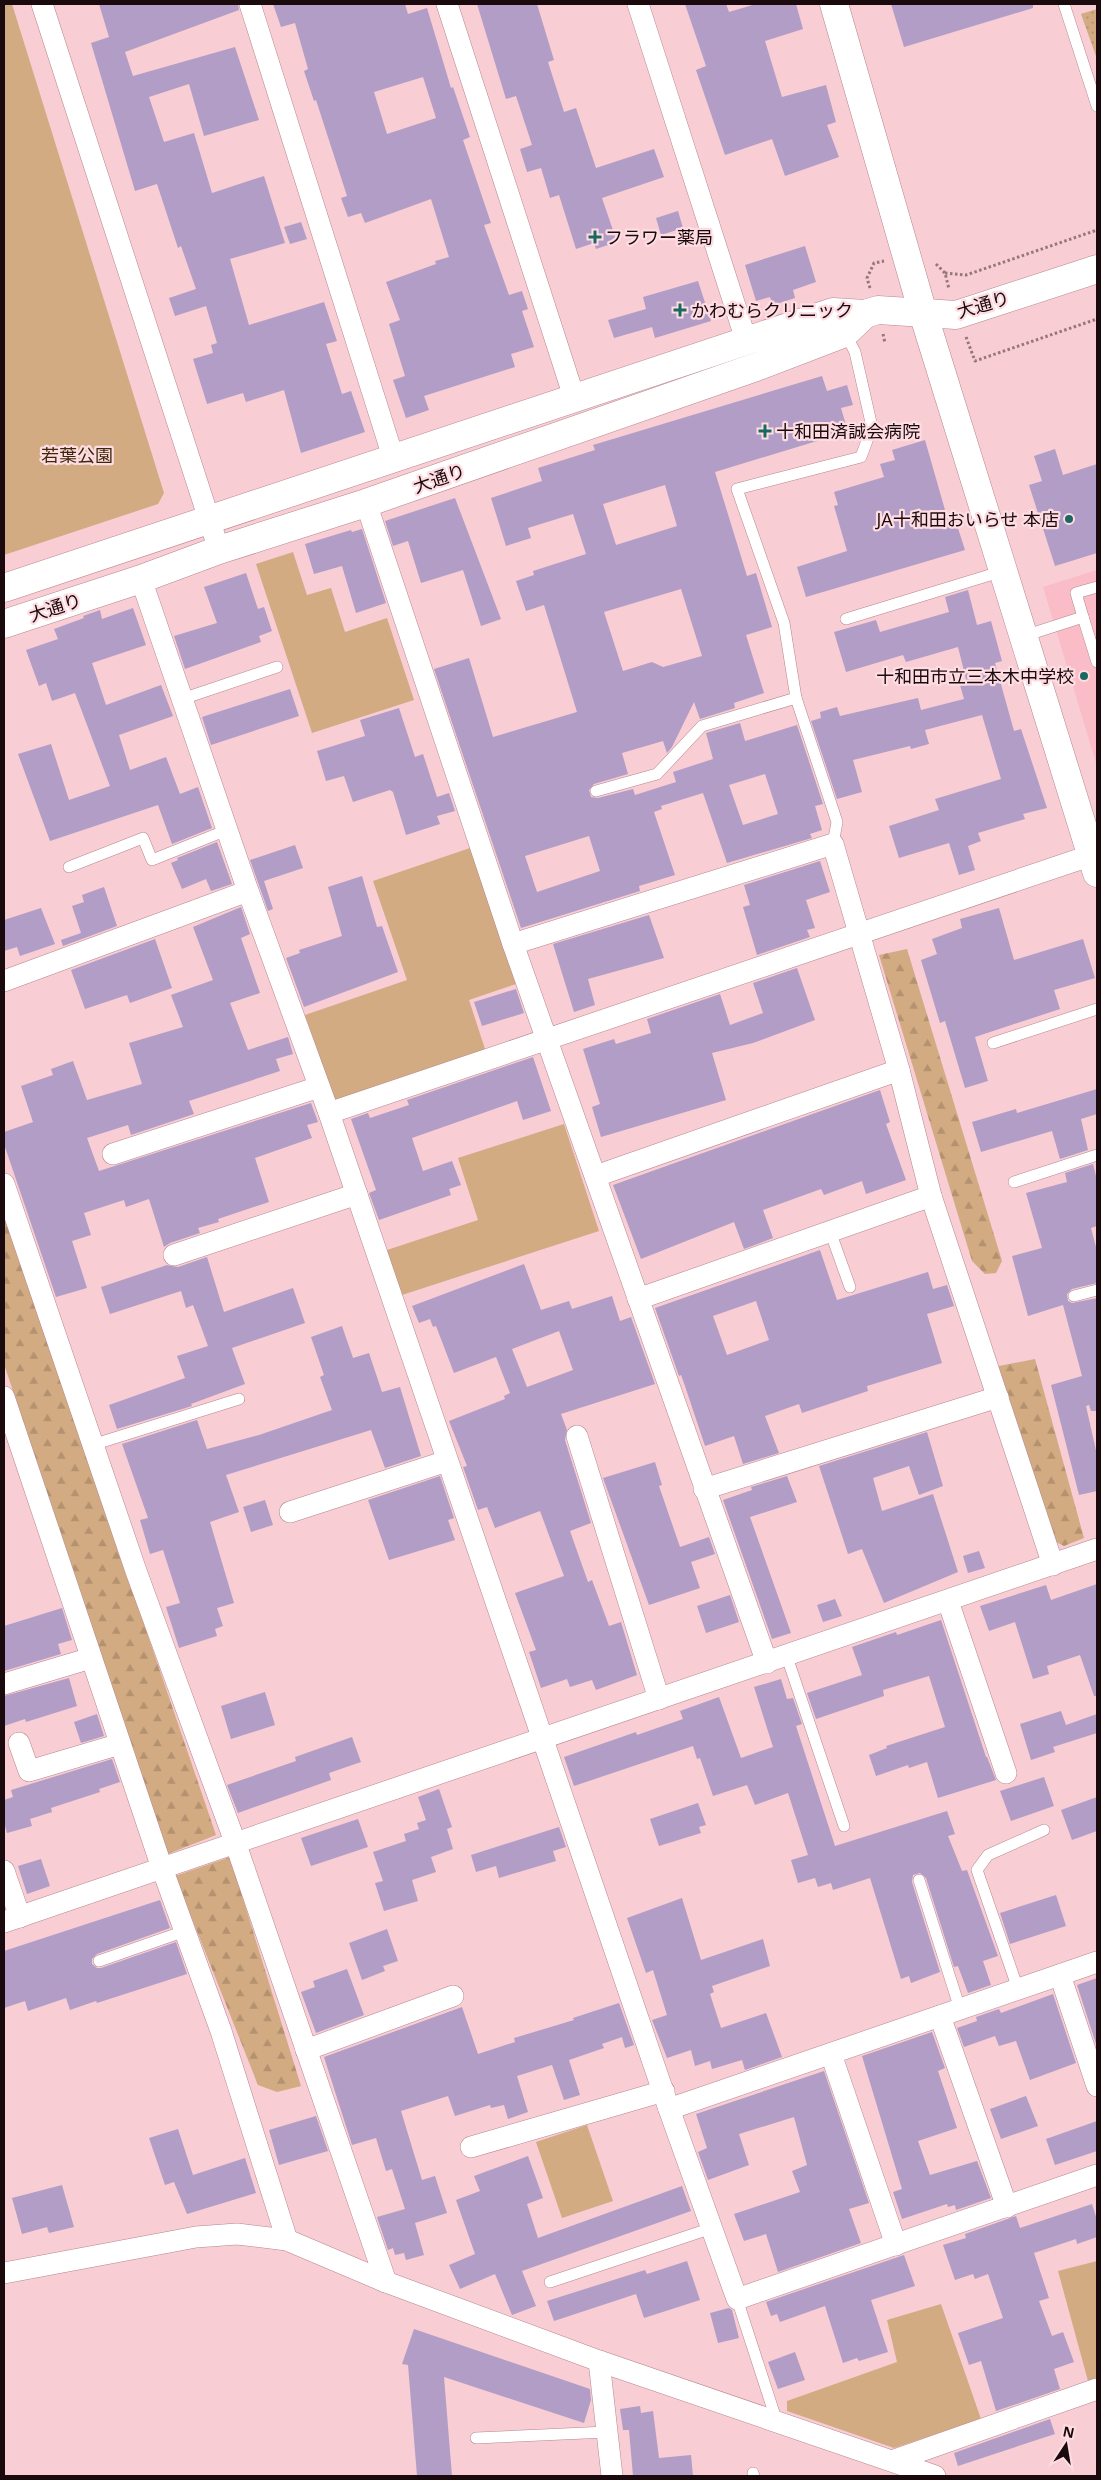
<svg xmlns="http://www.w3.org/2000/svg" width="1101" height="2480" font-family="'Open Sans','Noto Sans JP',sans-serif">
	<defs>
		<pattern id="grass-dots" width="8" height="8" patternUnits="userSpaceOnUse" patternTransform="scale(1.25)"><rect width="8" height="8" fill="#d2ab82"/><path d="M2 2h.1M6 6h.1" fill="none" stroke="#b4926f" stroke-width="1.8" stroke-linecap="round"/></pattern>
		<pattern id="forest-firs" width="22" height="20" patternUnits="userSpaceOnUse" patternTransform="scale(1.25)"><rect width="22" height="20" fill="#d2ab82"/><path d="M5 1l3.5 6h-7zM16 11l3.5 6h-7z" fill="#b4926f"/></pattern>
	</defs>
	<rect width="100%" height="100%" fill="#f8cdd4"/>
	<path fill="#fabcc6" d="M1097,570V766L1043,587Z"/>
	<path fill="url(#grass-dots)" d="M1097,9V59L1081,14Z"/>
	<g fill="url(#forest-firs)">
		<path d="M907,949L1002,1261L996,1273L985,1274L972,1261L879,955Z"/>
		<path d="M4,1214L216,1835L168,1854L4,1364Z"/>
		<path d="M1035,1359L1084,1538L1064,1546L1052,1540L994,1367Z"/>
		<path d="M230,1857L301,2086L277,2092L258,2085L175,1876Z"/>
	</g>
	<g fill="#d2ab82">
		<path d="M4,4H12L164,493L158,504L4,555Z"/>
		<path d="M293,552L307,595L331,588L345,632L387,618L414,700L312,733L256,564Z"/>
		<path d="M470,848L516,984L469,1000L486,1052L336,1103L305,1015L407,980L373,881Z"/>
		<path d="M564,1124L599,1231L402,1295L387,1250L478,1220L458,1158Z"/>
		<path d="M587,2125L613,2201L562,2218L536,2142Z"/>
		<path d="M1097,2261V2378L1088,2381L1058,2271Z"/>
		<path d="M941,2304L981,2419L894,2448L787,2411V2401L897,2362L887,2320Z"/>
	</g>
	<g fill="#b29dc6" fill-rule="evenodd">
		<path d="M99,4H238L239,10L125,52L133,76L235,47L259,120L204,136L189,84L149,97L164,142L194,133L212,193L264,176L285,243L230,259L249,325L324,302L337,341L326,344L342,394L351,391L365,432L301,453L284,390L246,402L243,393L207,404L193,359L213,353L211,345L217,343L206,306L175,316L169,298L196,289L181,246L178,248L157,184L135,191L91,43L109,37Z"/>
		<path d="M273,4H405L408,14L427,8L451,88L453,87L470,137L463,140L491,223L484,225L509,295L522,291L528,309L522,311L534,347L511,354L515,367L424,396L429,410L406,418L393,380L405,376L389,324L400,320L386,282L436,264L435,261L449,257L431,199L365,223L361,213L348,217L341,198L347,196L316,100L314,101L304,71L308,69L295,23L281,27ZM423,77L436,118L387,134L374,92Z"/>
		<path d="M477,4H537L554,60L548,62L564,112L576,108L596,168L654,149L664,177L602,198L617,242L596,249L594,243L576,249L559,195L550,198L541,168L527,172L520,149L532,145L516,96L506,99Z"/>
		<path d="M685,4H726L729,12L756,4H796L803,29L765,41L782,97L826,85L836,122L827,125L839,157L785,176L772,139L725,155L696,70L706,66Z"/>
		<path d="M891,4H1033V8L904,47Z"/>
		<path d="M678,211L683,228L661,235L656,218Z"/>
		<path d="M301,222L307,239L290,244L284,227Z"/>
		<path d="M805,246L816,282L793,290L795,298L773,305L770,297L756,301L745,265Z"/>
		<path d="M698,281L711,321L655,338L652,327L614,338L608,320L646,309L643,297Z"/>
		<path d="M822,376L827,391L847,385L853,405L841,408L846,425L840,434L715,472L747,576L756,573L772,627L746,635L764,693L734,703L735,708L700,719L694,702L672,747L667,753L663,741L622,753L628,774L594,784L589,790L591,797L598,798L633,789L635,795L676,782L673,772L713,759L706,733L740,723L745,741L797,725L823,804L815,806L822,830L810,834L812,838L727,863L703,793L661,806L662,809L654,812L675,875L639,886L640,891L521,928L434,669L469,658L493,737L577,712L544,605L526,611L516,581L534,575L533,571L586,554L573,514L528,528L531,538L506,546L491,498L542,481L538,468L595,450L593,445ZM665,485L677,526L616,545L603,504ZM681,589L702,656L663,667L652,662L623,671L604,612ZM765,774L778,814L743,825L729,785ZM589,836L600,871L537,892L525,856Z"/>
		<path d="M925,440L949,524L956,522L965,550L806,597L797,567L847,551L834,506L838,505L834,492L884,477L880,464L895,460L892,450Z"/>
		<path d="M1055,449L1063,475L1097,464V553L1055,566L1029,485L1042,481L1034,456Z"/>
		<path d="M455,498L501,619L481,626L463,570L421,583L408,541L393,546L385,521Z"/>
		<path d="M362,529L386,603L356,613L342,566L314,574L305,544L351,530L352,532Z"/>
		<path d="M246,573L258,609L264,607L272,631L259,636L261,642L185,669L174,636L217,623L204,587Z"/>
		<path d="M968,590L977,625L991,621L1002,661L995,663L1014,731L1021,729L1047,808L1023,814L1025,819L978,833L981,841L968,846L975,870L959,875L949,843L899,858L889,826L939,810L935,799L1001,779L982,715L925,730L929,744L911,749L910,746L853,760L862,792L837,799L811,721L821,718L820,712L837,707L840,716L918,698L921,710L964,699L960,685L967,683L958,647L906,662L903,655L846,672L834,632L876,620L880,632L949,612L945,597Z"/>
		<path d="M133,608L146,645L92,663L106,705L161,685L173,716L119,735L130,770L166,757L180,794L198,787L212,828L172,844L158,805L50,841L18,754L51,744L69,800L110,786L75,693L52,701L46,683L39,686L26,650L58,639L54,629L84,618L83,616L100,610L102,619Z"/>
		<path d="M290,689L299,716L211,745L202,717Z"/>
		<path d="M399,708L415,757L423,754L437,797L449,793L455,811L437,816L440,824L406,835L393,792L390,790L353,802L344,776L326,781L317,751L365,736L360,720Z"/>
		<path d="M217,842L232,884L211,891L206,879L182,889L171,863L178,860L177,858Z"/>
		<path d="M295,845L303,868L264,881L273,909L268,911L250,860Z"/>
		<path d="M820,861L830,892L806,900L815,928L807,930L810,937L757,955L743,907L750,905L744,885Z"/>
		<path d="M362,876L377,927L382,926L398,972L304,1007L286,958L300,953L299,950L342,936L328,887Z"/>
		<path d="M104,887L117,926L63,946L61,940L81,933L72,906L84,902L82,895Z"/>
		<path d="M241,907L250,934L241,938L260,993L230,1003L248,1050L288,1037L293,1054L276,1059L280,1071L189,1101L194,1114L131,1135L128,1125L87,1138L99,1171L311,1103L318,1122L307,1125L312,1138L255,1158L269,1202L218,1219L219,1222L198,1228L200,1233L170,1243L164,1247L149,1199L126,1207L124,1200L84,1213L91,1235L72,1241L87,1288L56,1297L4,1144V1132L33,1122L21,1086L53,1075L51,1069L73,1061L87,1100L142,1084L129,1043L183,1027L171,995L213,980L193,927Z"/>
		<path d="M41,908L55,944L20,956L17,947L4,951V920Z"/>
		<path d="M999,908L1014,960L1083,939L1095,978L1054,990L1060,1009L975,1037L988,1081L965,1088L945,1021L940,1023L921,960L937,954L932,939L962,928L960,919Z"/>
		<path d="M649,915L664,958L588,979L595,1005L574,1012L553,944Z"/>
		<path d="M155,939L172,988L130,1003L127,995L85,1009L71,970Z"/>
		<path d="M797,968L815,1020L753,1043L712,1053L726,1100L601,1137L592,1107L600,1104L583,1049L614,1039L616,1044L651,1033L647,1019L720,994L730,1025L763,1013L753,983Z"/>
		<path d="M516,989L524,1013L482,1026L474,1002Z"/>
		<path d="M533,1057L551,1111L523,1120L517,1101L412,1138L423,1171L452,1161L461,1185L449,1189L451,1195L379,1220L369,1193L376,1190L351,1119L368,1113L370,1118L409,1105L407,1100Z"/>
		<path d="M1097,1089V1114L1081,1119L1088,1150L1060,1159L1052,1131L981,1152L972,1122L1016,1109L1017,1113Z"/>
		<path d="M880,1090L890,1122L886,1124L906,1180L866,1194L862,1181L824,1195L821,1189L763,1210L773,1238L744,1249L734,1222L641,1259L613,1185Z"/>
		<path d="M1093,1164L1097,1180V1226L1091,1228L1097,1251V1283L1072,1289L1067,1294L1068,1301L1072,1303L1097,1298V1411H1091L1089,1405L1086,1406L1097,1455V1491L1079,1495L1051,1385L1082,1376L1063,1305L1028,1316L1012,1256L1042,1248L1026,1193L1067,1182L1065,1173Z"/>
		<path d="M820,1250L837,1300L928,1272L933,1289L947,1285L954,1306L927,1314L942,1363L867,1386L868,1391L802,1413L799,1404L765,1416L779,1453L743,1464L734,1436L705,1446L685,1386L681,1375L679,1376L655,1308ZM756,1301L769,1340L727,1355L713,1316Z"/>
		<path d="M207,1257L224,1312L293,1288L305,1323L232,1348L245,1384L191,1404L192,1406L117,1429L109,1405L185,1378L177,1356L208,1346L193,1305L186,1308L181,1291L110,1314L101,1287L167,1265L178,1267Z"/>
		<path d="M524,1264L541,1310L569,1301L572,1309L612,1296L620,1321L631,1317L655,1384L561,1414L567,1430L565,1440L591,1523L570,1531L588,1582L592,1580L609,1626L621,1622L637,1675L596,1690L592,1680L570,1687L567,1679L541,1688L529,1652L536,1650L515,1593L564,1576L540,1511L495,1528L487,1507L478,1510L463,1467L467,1466L449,1421L505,1399L504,1396L510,1393L496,1357L454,1373L436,1326L433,1327L430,1319L419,1323L412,1306ZM559,1331L573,1370L527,1387L512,1349Z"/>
		<path d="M342,1326L353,1358L369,1353L382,1392L400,1387L421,1456L385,1468L371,1430L226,1475L239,1512L210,1522L234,1603L217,1608L223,1626L215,1629L217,1636L179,1648L166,1607L180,1603L163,1550L150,1554L140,1520L148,1518L122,1444L197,1420L207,1449L259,1435L332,1410L320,1377L324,1375L311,1337Z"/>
		<path d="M927,1432L943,1486L919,1495L909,1466L873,1478L882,1511L933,1494L958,1572L884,1603L862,1549L848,1554L819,1466Z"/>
		<path d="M655,1462L662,1485L659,1486L680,1547L709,1537L715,1554L691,1562L700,1588L649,1605L603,1478Z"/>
		<path d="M440,1476L454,1518L448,1520L455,1540L389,1560L368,1500Z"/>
		<path d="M787,1476L797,1502L750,1517L791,1633L772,1639L723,1500L752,1490L751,1487Z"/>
		<path d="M265,1500L273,1525L251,1532L243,1507Z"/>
		<path d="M979,1551L985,1568L968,1573L963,1556Z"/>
		<path d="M1097,1584V1696H1094L1080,1655L1047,1666L1049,1674L1033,1679L1015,1622L989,1631L980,1606L1046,1585L1051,1600Z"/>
		<path d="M730,1595L739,1622L706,1633L697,1606Z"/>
		<path d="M835,1599L842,1616L823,1622L817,1605Z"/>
		<path d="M62,1608L72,1640L58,1644L61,1654L4,1671V1626Z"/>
		<path d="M941,1620L986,1757H987L996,1780L938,1798L927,1762L909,1768L908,1765L876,1776L869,1755L887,1748L886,1746L945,1727L929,1676L883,1690L884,1696L816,1719L807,1693L862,1675L852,1647L896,1632L897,1635Z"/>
		<path d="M69,1678L77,1706L26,1722L25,1719L4,1726V1696Z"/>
		<path d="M781,1679L787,1699L793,1698L802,1724L796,1726L835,1846L947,1811L955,1834L948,1836L962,1871L967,1870L998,1956L983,1961L991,1985L968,1993L958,1966L954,1967L926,1878L920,1873L913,1875L912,1882L940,1972L911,1983L909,1976L901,1979L870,1878L833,1890L831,1883L818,1887L815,1878L798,1883L791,1860L808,1855L788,1793L755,1805L747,1785L713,1796L700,1758L697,1759L693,1746L574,1786L564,1757L636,1732L637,1735L683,1719L680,1711L719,1697L741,1758L773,1747L754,1687Z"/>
		<path d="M265,1692L275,1725L231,1739L221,1706Z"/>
		<path d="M1061,1711L1066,1725L1097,1714V1733L1053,1747L1055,1752L1031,1760L1020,1724Z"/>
		<path d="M97,1714L104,1736L81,1743L74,1722Z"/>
		<path d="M352,1737L361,1762L329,1773L331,1780L238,1813L227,1785L296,1761L295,1757Z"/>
		<path d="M112,1759L120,1782L99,1789L100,1792L51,1808L52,1812L30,1819L32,1826L7,1833L4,1822V1800L13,1797L11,1790Z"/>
		<path d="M1044,1777L1054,1806L1011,1821L1000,1791Z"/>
		<path d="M439,1789L452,1827L447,1829L453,1849L431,1857L436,1872L412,1880L418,1901L384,1911L375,1883L383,1881L373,1852L406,1841L404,1834L419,1829L417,1823L426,1820L418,1797Z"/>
		<path d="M1097,1797V1831L1072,1840L1061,1810Z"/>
		<path d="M698,1803L706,1825L699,1827L701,1833L659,1846L650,1819Z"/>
		<path d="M358,1819L368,1847L311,1866L301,1838Z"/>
		<path d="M559,1827L566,1847L553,1851L556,1861L499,1878L496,1866L476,1872L471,1855Z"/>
		<path d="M41,1859L50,1886L27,1894L18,1866Z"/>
		<path d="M1056,1895L1066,1926L1010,1944L1000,1913Z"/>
		<path d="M682,1898L701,1960L763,1939L770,1966L712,1986L714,1992L710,1994L721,2028L766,2013L782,2057L745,2070L742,2060L712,2069L710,2061L695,2066L691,2050L667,2058L652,2020L667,2015L653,1970L646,1973L627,1918Z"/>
		<path d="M160,1900L170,1928L97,1954L92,1959V1964L97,1968H101L176,1942L187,1974L97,2003L96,2001L70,2010L66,1998L28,2011L25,2001L4,2008V1951Z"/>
		<path d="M387,1929L398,1961L383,1966L385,1971L362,1980L349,1943Z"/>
		<path d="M347,1969L364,2015L316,2033L301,1992L315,1987L313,1981Z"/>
		<path d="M1097,1978V2047L1077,1985Z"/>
		<path d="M1053,1994L1076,2063L1030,2080L1016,2041L999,2046L995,2036L964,2047L957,2028L977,2021L976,2017L999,2009L1001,2013Z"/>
		<path d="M619,2003L634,2045L625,2048L622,2037L602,2044L604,2048L569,2060L580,2095L564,2100L552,2065L517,2076L528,2112L508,2119L504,2105L491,2108L490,2105L455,2116L448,2096L401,2111L422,2180L435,2176L447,2213L415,2223L424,2255L406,2260L404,2253L395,2255L393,2248L388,2250L377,2217L405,2209L392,2169L386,2171L376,2138L352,2145L324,2057L462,2007L478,2054L515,2042L514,2038L574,2020L573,2018Z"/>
		<path d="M932,2032L945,2068L938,2071L957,2128L918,2141L930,2175L977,2161L991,2198L956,2210L955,2205L948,2207L947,2204L902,2219L893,2192L902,2189L862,2056Z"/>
		<path d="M824,2071L869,2203L849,2209L861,2243L778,2272L766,2234L744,2241L734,2214L800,2192L792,2171L807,2165L794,2117L739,2134L749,2165L708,2180L698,2152L707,2148L696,2114Z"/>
		<path d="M1026,2096L1038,2126L1001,2139L990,2109Z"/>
		<path d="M316,2116L328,2151L279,2165L269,2130Z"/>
		<path d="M1097,2121V2151L1055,2165L1046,2139Z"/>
		<path d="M178,2129L193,2175L245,2158L256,2193L187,2214L174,2182L165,2185L149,2138Z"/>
		<path d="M528,2156L543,2198L527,2204L538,2238L682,2186L691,2211L522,2271L536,2306L512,2315L495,2274L460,2289L449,2265L475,2254L456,2200L480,2191L474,2176Z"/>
		<path d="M62,2185L74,2227L49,2233L47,2227L22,2234L12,2198Z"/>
		<path d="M1092,2204L1097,2220V2237L1077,2244L1076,2239L1034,2253L1049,2298L1039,2301L1052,2336L1063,2332L1074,2362L1054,2369L1060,2389L996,2411L981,2361L969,2365L958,2333L1003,2318L988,2274L975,2279L973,2274L955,2280L943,2245L966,2238L965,2234L1016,2216L1020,2228Z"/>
		<path d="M904,2255L915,2286L871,2300L888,2352L859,2361L857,2358L843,2363L825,2306L780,2322L777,2314L771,2316L766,2302Z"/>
		<path d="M687,2261L700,2300L644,2318L636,2294L554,2321L547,2301L645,2270L647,2274Z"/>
		<path d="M729,2308L732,2310L739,2338L718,2343L710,2313Z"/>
		<path d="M414,2329L590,2389L591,2400L584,2423L444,2377L452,2476H417L408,2365L402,2364Z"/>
		<path d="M795,2352L805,2380L778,2389L768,2362Z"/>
		<path d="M640,2406L641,2413L653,2411L659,2458L691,2455L693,2476H633L629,2430H623L620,2409Z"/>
		<path d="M1050,2419L1055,2434L958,2466L954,2453Z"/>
	</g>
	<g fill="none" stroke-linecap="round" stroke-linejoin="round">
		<g stroke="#b7868e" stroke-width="12">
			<g id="lane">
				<path d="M1064,4L1097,106"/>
				<path d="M1083,617L1076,593L1097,587"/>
				<path d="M846,619L1003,571"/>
				<path d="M1024,636L1083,617L1097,662"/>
				<path d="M182,699L277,667"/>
				<path d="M596,791L657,774L702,726L796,698"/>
				<path d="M833,844L837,822L796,698L784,623L737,489L861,457L872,427L855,352L845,333"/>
				<path d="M69,867L143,838L152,860L227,830"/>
				<path d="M993,1043L1097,1009"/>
				<path d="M1014,1182L1097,1155"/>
				<path d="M830,1231L850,1287"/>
				<path d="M1074,1296L1097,1290"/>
				<path d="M92,1445L239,1399"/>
				<path d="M787,1657L844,1826"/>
				<path d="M919,1880L960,2009"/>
				<path d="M99,1961L185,1931"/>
				<path d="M1018,1989L977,1870L988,1855L1044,1830"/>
				<path d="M550,2282L712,2228"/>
				<path d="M737,2299L777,2422"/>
				<path d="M476,2438L607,2432"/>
				<path d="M753,2473L754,2476"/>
			</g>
		</g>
		<g stroke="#b7868e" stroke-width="22">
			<g id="street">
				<path d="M42,4L219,550"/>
				<path d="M250,4L394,460"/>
				<path d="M447,4L575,400"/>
				<path d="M638,4L746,340"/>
				<path d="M366,503L513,944L767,1663"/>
				<path d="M141,579L248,891L329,1113L669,2109L737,2299L1097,2175"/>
				<path d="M513,944L833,844L899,1070L931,1196L1053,1565"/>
				<path d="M4,981L248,891"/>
				<path d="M329,1113L1092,855"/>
				<path d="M113,1154L319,1087"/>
				<path d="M596,1176L899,1070"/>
				<path d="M4,1184L136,1571L235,1842L386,2282"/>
				<path d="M174,1255L357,1194"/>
				<path d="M638,1299L931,1196"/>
				<path d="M4,1397L162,1868L221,2031L287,2240"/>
				<path d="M577,1436L659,1699"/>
				<path d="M704,1489L998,1397"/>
				<path d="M290,1512L447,1461"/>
				<path d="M948,1601L1006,1773"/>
				<path d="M4,1684L91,1658"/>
				<path d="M19,1743L29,1771L120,1744"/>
				<path d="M4,1871L20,1917"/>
				<path d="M4,1922L1097,1549"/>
				<path d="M1060,1975L1097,2086"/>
				<path d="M940,2016L1007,2207"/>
				<path d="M306,2050L453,1996"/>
				<path d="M831,2054L896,2245"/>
				<path d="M669,2109L1097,1962"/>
				<path d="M471,2147L664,2091"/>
				<path d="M4,2273L196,2237L237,2234L287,2240L386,2282L599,2361L935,2476"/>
				<path d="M599,2361L612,2476"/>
				<path d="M892,2461L1097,2389"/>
			</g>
		</g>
		<g stroke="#b7868e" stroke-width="29">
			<g id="secondary">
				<path d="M834,4L923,313L1097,873"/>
				<path d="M4,588L833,312L865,314L878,310L956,315L1097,269"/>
				<path d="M4,624L141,579L219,550L366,503L756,367L845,333L865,314"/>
			</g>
		</g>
		<g stroke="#95767c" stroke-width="3" stroke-dasharray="2.5 2.5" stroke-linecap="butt">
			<path d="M936,264L945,273L949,289"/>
			<path d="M945,273L966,275L1097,230"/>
			<path d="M870,288L867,278L874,263L884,261"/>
			<path d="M883,334L885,343"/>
			<path d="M966,337L975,361L1097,319"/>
		</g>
		<use href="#lane" stroke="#fff" stroke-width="11"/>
		<use href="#street" stroke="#fff" stroke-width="21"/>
		<use href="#secondary" stroke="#fff" stroke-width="28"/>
	</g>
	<g fill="#1b6761" stroke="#fedde2" stroke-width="2">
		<path d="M592.5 229.5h5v5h5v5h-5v5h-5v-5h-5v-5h5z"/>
		<path d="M677.5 302.5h5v5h5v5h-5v5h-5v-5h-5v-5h5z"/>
		<path d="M762.5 423.5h5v5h5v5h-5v5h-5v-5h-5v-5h5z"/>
		<circle cx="1069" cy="519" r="5"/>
		<circle cx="1084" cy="676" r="5"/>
	</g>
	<g text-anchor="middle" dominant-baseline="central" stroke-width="4.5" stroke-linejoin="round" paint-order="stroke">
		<g font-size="18" fill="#1a090d" stroke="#fedde2" text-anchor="start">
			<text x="605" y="237">フラワー薬局</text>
			<text x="691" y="310">かわむらクリニック</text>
			<text x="776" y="431">十和田済誠会病院</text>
			<text x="1059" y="519" text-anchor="end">JA十和田おいらせ 本店</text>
			<text x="1074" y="676" text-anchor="end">十和田市立三本木中学校</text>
		</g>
		<g font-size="18" fill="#1a090d" stroke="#fedde2">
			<text transform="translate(983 304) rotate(-16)">大通り</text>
			<text transform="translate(439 478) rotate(-19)">大通り</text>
			<text transform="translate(55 607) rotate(-18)">大通り</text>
		</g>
		<g font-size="18" fill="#3e2609" stroke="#fedde2">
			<text x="77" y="455">若葉公園</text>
		</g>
	</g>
	<rect width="1101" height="2480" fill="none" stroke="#1a090d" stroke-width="10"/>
	<g transform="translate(1066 2445) rotate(12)" stroke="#fedde2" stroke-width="4" paint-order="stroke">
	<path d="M0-4L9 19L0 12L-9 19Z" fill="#1a090d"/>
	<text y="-8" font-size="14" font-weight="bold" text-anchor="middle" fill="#1a090d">N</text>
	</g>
</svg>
